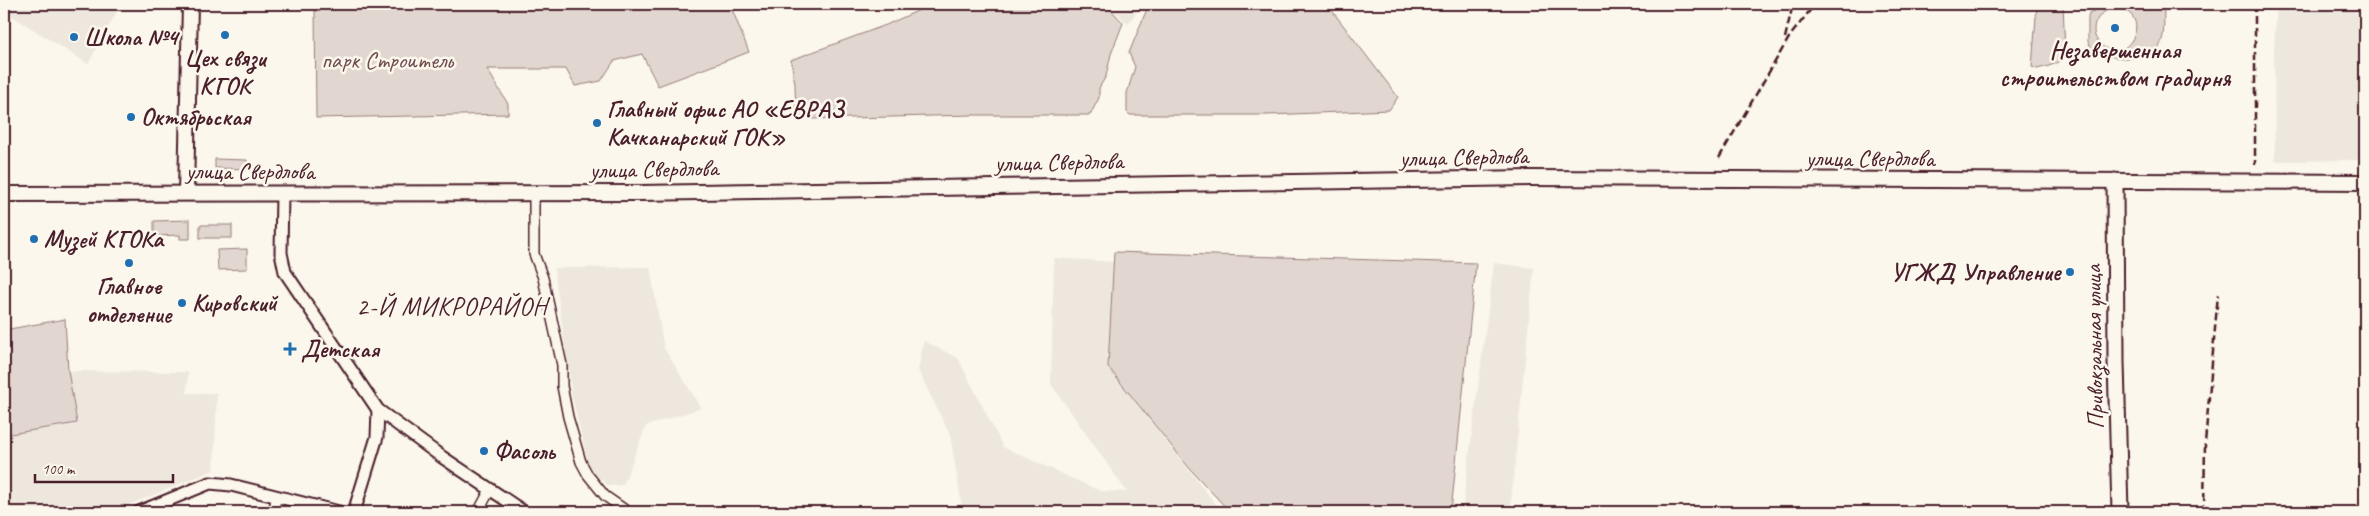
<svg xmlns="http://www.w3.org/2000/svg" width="2369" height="516" font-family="Caveat,sans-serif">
	<rect width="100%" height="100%" fill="#fbf7ec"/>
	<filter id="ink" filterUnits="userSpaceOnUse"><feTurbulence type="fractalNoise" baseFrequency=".02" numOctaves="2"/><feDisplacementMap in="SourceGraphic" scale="10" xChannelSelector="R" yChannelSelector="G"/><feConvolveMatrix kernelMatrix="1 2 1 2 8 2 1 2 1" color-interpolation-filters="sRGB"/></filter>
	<g filter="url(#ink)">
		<g fill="#eee7de">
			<path d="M4,4H121L88,64L4,11Z"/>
			<path d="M1107,4H1142L1128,24Z"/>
			<path d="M2277,4H2365V160L2275,161L2274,48Z"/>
			<path d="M1054,258L1114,262L1108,367L1222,512H963L950,435L918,370L924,341L958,358L1003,447L1100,491L1127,492L1051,384Z"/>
			<path d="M1494,263L1534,268L1510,512H1462Z"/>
			<path d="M650,267L664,348L701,408L646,426L623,485L609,486L590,470L572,397L554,268Z"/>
			<path d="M68,371L188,372L187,393H217L214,470L112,512H4V435L77,423Z"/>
		</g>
		<g fill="#e2d7d0" stroke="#967b7e" fill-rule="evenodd">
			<path d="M315,4H730L749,52L658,86L642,54L614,61L601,81L575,86L566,69H487L508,104V114L316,118Z"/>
			<path d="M933,4H1106L1123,23L1111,54L1106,76L1099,88V98L1090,115H972L809,119L796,116L795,84L791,60L886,25Z"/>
			<path d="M1149,4H1310L1314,6L1317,4H1327L1398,97L1389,110L1268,115H1130L1127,112V93L1135,67L1129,53Z"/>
			<path d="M2037,4H2063L2065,52L2063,58L2057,63L2049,66L2037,69L2032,67Z"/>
			<path d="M2097,4H2164C2163,17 2166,36 2159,47C2149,63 2096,62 2088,42V17L2089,13L2097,9ZM2112,8C2158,9 2128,71 2100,44C2087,30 2097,13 2112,8Z"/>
			<path d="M215,159L247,160V169L215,168Z"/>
			<path d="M190,220V239H180V235L154,236V221Z"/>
			<rect x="200" y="225" width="32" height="13"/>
			<path d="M247,249V269L218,270L217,250Z"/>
			<path d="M1114,252L1476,263L1451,512H1230L1190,469L1108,367Z"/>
			<path d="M65,319L68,371L77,423L4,435V330Z"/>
		</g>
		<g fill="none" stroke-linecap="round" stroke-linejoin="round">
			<g stroke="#4a1f2b" stroke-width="12">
				<g id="minor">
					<path d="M534,193V254L543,278L562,365V386L568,417L581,462L588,475L605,496L628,512"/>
					<path d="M273,512L277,496"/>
					<path d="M478,512L490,490"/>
				</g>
			</g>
			<g stroke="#4a1f2b" stroke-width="15">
				<g id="tertiary">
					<path d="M282,194L281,253L285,272L378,410L442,457L524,512"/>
					<path d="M139,512L210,483L231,485L339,512"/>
					<path d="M354,512L377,437L378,410"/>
				</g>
			</g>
			<g stroke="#4a1f2b" stroke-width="18">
				<g id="secondary">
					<path d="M186,193L190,4"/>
					<path d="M4,194L641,193L1529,178L2365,182"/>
				</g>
			</g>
			<g stroke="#4a1f2b" stroke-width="19">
				<path id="primary" d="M2115,181L2116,362L2120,512"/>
			</g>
			<use href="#minor" stroke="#fbf7ec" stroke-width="9"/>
			<use href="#tertiary" stroke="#fbf7ec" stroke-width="11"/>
			<use href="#secondary" stroke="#fbf7ec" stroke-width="14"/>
			<use href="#primary" stroke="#fbf7ec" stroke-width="15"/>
			<g stroke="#4a1f2b" stroke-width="2.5" stroke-dasharray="8 4" stroke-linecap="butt">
				<path d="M2255,4V165"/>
				<path d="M1785,38L1793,4"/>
				<path d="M1719,158L1790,36L1815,4"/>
				<path d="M2204,512L2205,443L2218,294"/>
			</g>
		</g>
	</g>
	<g fill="#1f6fb2" stroke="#fbf7ec" stroke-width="2">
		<circle cx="2115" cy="28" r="5"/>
		<circle cx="225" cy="35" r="5"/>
		<circle cx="74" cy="37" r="5"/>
		<circle cx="131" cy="117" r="5"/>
		<circle cx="597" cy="123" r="5"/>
		<circle cx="34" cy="239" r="5"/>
		<circle cx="129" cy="263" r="5"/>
		<circle cx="2070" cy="272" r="5"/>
		<circle cx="182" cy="303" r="5"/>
		<path d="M287.5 341.5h5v5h5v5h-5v5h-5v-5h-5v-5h5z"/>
		<circle cx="484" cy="451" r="5"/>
	</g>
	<g text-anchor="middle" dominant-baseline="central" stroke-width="5" stroke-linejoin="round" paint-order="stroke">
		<g font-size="24" font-weight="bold" fill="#4a1f2b" stroke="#fbf7ec" text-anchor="start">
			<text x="84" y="37">Школа №4</text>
			<text x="2115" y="50" text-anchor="middle">Незавершенная<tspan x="2115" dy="28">строительством градирня</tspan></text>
			<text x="225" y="58" text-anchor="middle">Цех связи<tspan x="225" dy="28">КГОК</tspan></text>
			<text x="607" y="109">Главный офис АО «ЕВРАЗ<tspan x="607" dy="28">Качканарский ГОК»</tspan></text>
			<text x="141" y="117">Октябрьская</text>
			<text x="44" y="239">Музей КГОКа</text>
			<text x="2060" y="272" text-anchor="end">УГЖД Управление</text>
			<text x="129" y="286" text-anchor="middle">Главное<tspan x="129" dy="28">отделение</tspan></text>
			<text x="192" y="303">Кировский</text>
			<text x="301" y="349">Детская</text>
			<text x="494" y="451">Фасоль</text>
		</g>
		<g font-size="24" fill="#704d54" stroke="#fbf7ec">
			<text x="387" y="60">парк Строитель</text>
		</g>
		<g font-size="24" fill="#4a1f2b" stroke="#fbf7ec">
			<text transform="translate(1464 157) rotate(-1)">улица Свердлова</text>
			<text x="1870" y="158">улица Свердлова</text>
			<text transform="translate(1059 162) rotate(-1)">улица Свердлова</text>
			<text transform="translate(654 169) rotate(-1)">улица Свердлова</text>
			<text x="250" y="171">улица Свердлова</text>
			<text transform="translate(2094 347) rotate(-91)">Привокзальная улица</text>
		</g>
		<g font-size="25" letter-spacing="1" fill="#4a1f2b" stroke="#fbf7ec">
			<text x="452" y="307">2-Й МИКРОРАЙОН</text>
		</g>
	</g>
	<rect width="2369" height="516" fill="none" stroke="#fbf7ec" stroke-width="20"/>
	<rect x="10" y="10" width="2349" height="496" fill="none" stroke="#4a1f2b" stroke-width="2" filter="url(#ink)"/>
	<path d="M35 474v8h138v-8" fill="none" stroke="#4a1f2b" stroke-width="2.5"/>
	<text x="42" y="474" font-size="15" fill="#4a1f2b" stroke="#fbf7ec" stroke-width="4" paint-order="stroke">100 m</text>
</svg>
